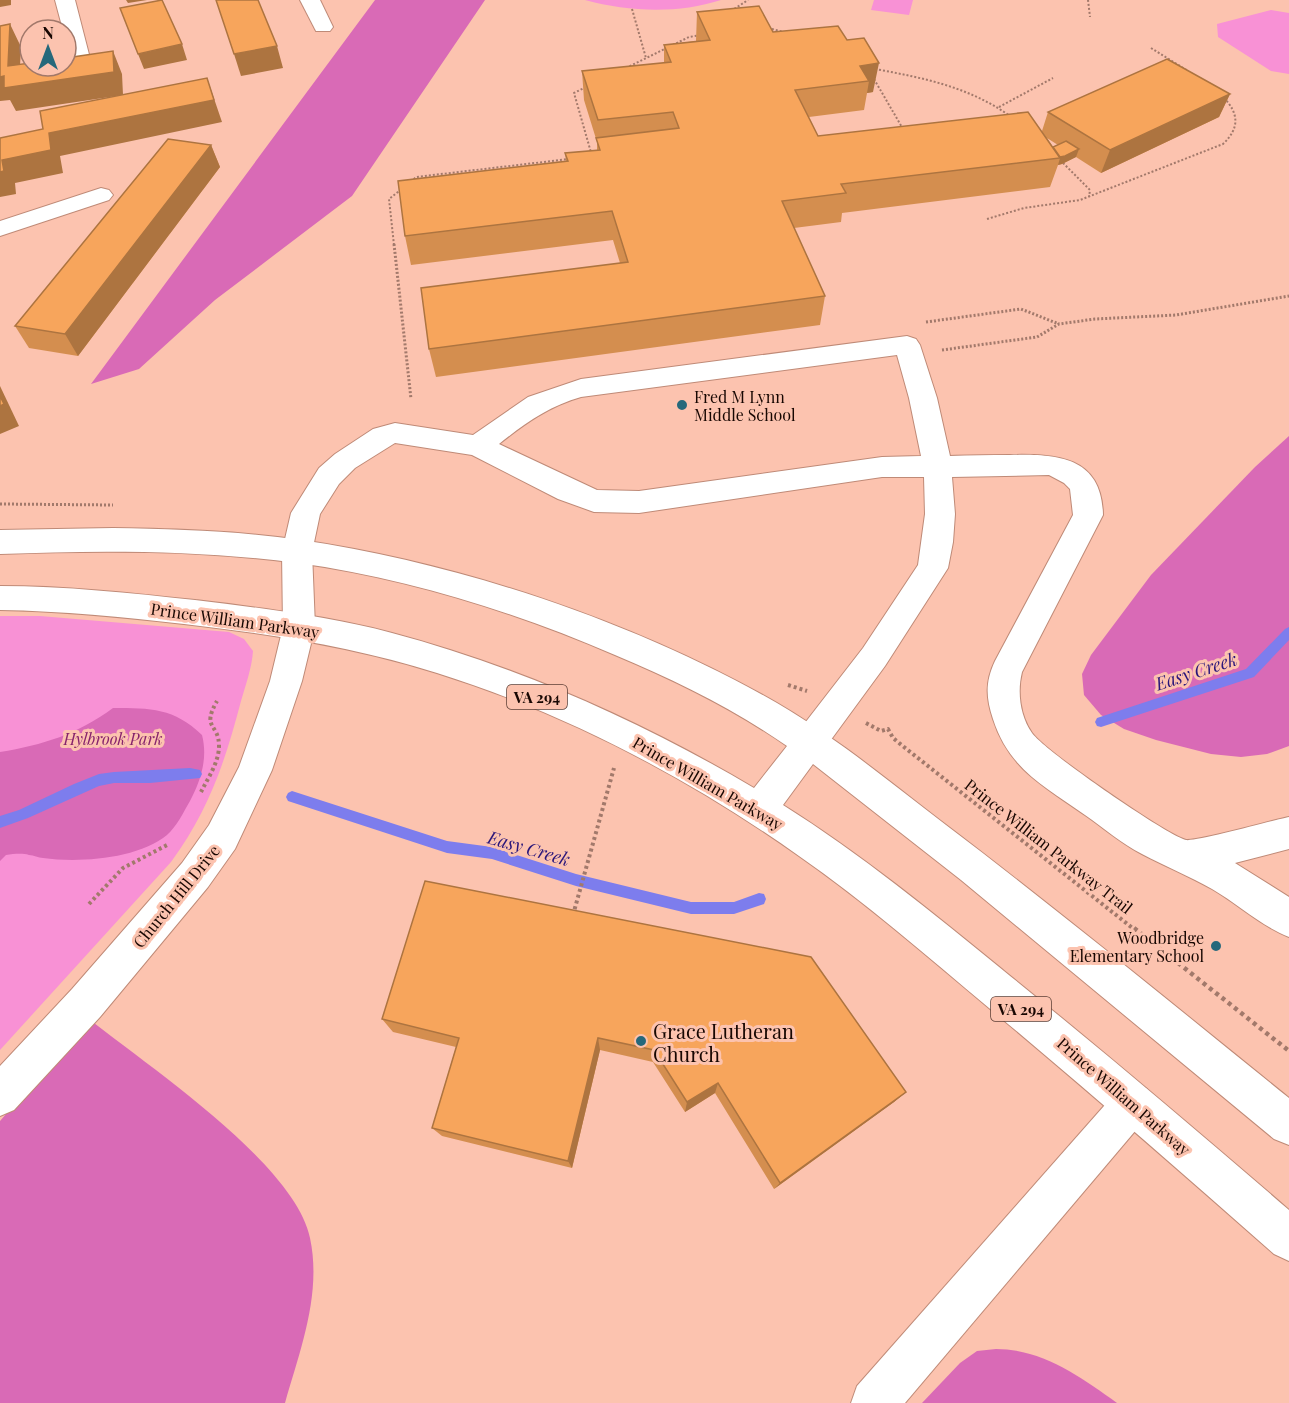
<svg xmlns="http://www.w3.org/2000/svg" width="1289" height="1403" font-family="'Playfair Display',serif">
	<rect width="100%" height="100%" fill="#fcc3af"/>
	<g fill="#f891d5">
		<path d="M585,0H721C678,14 629,12 585,0Z"/>
		<path d="M874,0H913L909,15L871,10Z"/>
		<path d="M1271,10L1289,13V74L1271,71L1218,37L1217,24Z"/>
		<path d="M0,616H40L229,632L244,639L253,651C252,667 246,684 241,701C225,762 209,810 171,862L0,1050Z"/>
	</g>
	<g fill="#d96ab6">
		<path d="M375,0H485L352,196L215,300L139,369L91,384Z"/>
		<path d="M1289,436V746L1267,754L1241,757L1211,754L1156,740L1124,729L1101,715L1084,695L1082,674L1091,655L1151,575L1255,467Z"/>
		<path d="M113,708C151,708 174,708 202,735C208,758 201,780 190,801C183,813 177,826 167,835C138,859 79,863 43,858C38,858 34,855 29,855C22,853 14,854 6,855L0,861V752C43,745 78,734 113,708Z"/>
		<path d="M89,1019C148,1066 295,1164 310,1238C322,1294 300,1350 285,1403H0V1121Z"/>
		<path d="M996,1349C1042,1349 1081,1377 1117,1403H922L960,1363L977,1351Z"/>
	</g>
	<g fill="none" stroke-linecap="round" stroke-linejoin="round">
		<g fill="#7d7ded" fill-rule="evenodd">
			<path d="M1289,627V640L1254,677L1101,727L1097,726L1095,722L1097,718L1246,669L1285,629Z"/>
			<path d="M190,768L200,770L202,774L200,778L150,783H114L99,786L28,818L0,828V816L19,810L74,784L99,774L114,772Z"/>
			<path d="M292,791L447,841L492,847L576,874L691,902H734L759,893L764,894L766,899L764,904L734,914H691L576,886L492,859L447,853L288,801L286,797L288,793Z"/>
		</g>
		<g stroke="#bf8a77" stroke-width="2">
			<g id="minor">
				<path d="M55,0H75L93,70L90,74L83,76L76,74C68,63 66,44 66,30H63Z"/>
				<path d="M300,0H320L333,27L330,31H316Z"/>
				<path d="M101,188L109,190L113,195L109,200L0,236V221Z"/>
				<path d="M907,336L916,339L920,345L937,398L950,456C970,455 990,455 1010,455C1056,454 1102,456 1103,515L1022,672C1017,692 1020,716 1032,733C1046,752 1165,834 1186,840C1196,842 1274,820 1289,817V849L1235,863L1289,897V937C1261,926 1238,904 1212,889C1189,876 1165,866 1142,854C1122,844 1104,828 1085,815C1044,786 1009,769 993,719C986,698 985,682 995,661L1073,515L1070,489L1064,483L1049,475L952,477L955,514L953,542L948,568L885,666L822,752L810,757L798,752L793,742L798,732L863,648L918,565L925,514L924,477H882L639,513L594,512L558,499L472,455L395,443L355,468L339,484L320,514L312,552L315,627L302,681L272,770L235,849L208,887L100,1017L14,1110L0,1116V1066L72,989L182,863L209,825L239,767L270,681L283,627L282,552L291,513L319,468L335,454L373,429L395,423L473,435L528,397L581,379ZM897,355L909,398L921,456L882,457L639,491L597,490L499,444C524,424 549,406 581,397Z"/>
				<path d="M1133,1083L1147,1089L1153,1103L1147,1117L905,1403H851L857,1386L1119,1089Z"/>
			</g>
		</g>
		<g stroke="#bf8a77" stroke-width="2">
			<path id="major" d="M113,528C176,529 239,531 301,540C463,564 635,622 777,703C837,738 891,783 946,825C1062,913 1175,1006 1289,1098V1145L1274,1139L961,880L813,764L783,805C861,854 933,913 1004,971C1101,1049 1195,1129 1289,1210V1261L1274,1254C1180,1171 1085,1088 989,1008C927,956 865,902 799,856C689,778 565,713 437,673C355,647 270,634 184,624C123,617 62,611 0,610V586C65,586 130,593 195,600C261,608 328,616 392,633C519,667 641,721 754,788L787,746C734,709 675,680 615,655C515,612 407,578 298,563C199,550 100,550 0,554V530Z"/>
		</g>
		<g stroke="#a2796b" stroke-width="2" stroke-dasharray="2 2" stroke-linecap="butt">
			<path d="M1088,0L1090,17"/>
			<path d="M632,9L646,58"/>
			<path d="M731,11L748,0"/>
			<path d="M768,28L784,32"/>
			<path d="M1151,48L1188,71"/>
			<path d="M626,68L689,37L701,35"/>
			<path d="M875,69C924,78 969,87 1010,116"/>
			<path d="M874,79L903,129"/>
			<path d="M586,87L574,93L592,156"/>
			<path d="M999,107L1053,78"/>
			<path d="M1063,163L1090,190L1089,197"/>
			<path d="M411,182L416,177L569,159"/>
			<path d="M987,219L1024,208L1080,200L1223,144C1240,128 1239,113 1223,97"/>
			<path d="M394,245L389,199L403,188"/>
		</g>
		<g stroke="#a2796b" stroke-width="3" stroke-dasharray="2 2" stroke-linecap="butt">
			<path d="M394,244L411,399"/>
			<path d="M926,322L1021,309L1059,324"/>
			<path d="M942,350L1037,337L1059,324L1095,319L1176,315L1289,296"/>
			<path d="M0,504L113,505"/>
		</g>
		<g stroke="#a2796b" stroke-width="4" stroke-dasharray="3 3" stroke-linecap="butt">
			<path d="M788,685L807,691"/>
			<path d="M866,723L881,731L888,729L893,738L904,747L1135,930"/>
			<path d="M201,792C208,778 219,762 219,746C219,723 201,729 217,701"/>
			<path d="M89,904L123,868L169,844"/>
			<path d="M573,915L614,768"/>
		</g>
		<path stroke="#a2796b" stroke-width="4.5" stroke-dasharray="4 4" stroke-linecap="butt" d="M1134,928L1289,1051"/>
		<use href="#minor" fill="#fff" fill-rule="evenodd"/>
		<use href="#major" fill="#fff" fill-rule="evenodd"/>
	</g>
	<g fill="#d48e4f" fill-rule="evenodd">
		<path d="M697,12L773,32L847,40L864,38L873,92L867,93L864,110L809,117L818,136L1042,131L1048,112L1230,94L1219,117L1101,173L1076,157L1062,164L1058,165L1050,187L842,213L841,222L794,228L825,296L820,325L436,377L429,349L620,263L613,240L411,265L405,236L566,161L565,153L597,150V142L584,100L582,71L664,63V45L696,41ZM1047,138L1058,145L1053,147Z"/>
		<path d="M211,145L220,167L78,356L29,348L15,326Z"/>
		<path d="M425,881L906,1092L894,1102L774,1189L715,1093L685,1112L653,1062L600,1050L572,1168L442,1136L432,1128L456,1047L393,1032L382,1019Z"/>
	</g>
	<g fill="#ad7440">
		<path d="M0,0H11V5L0,7Z"/>
		<path d="M126,0H147L128,3Z"/>
		<path d="M10,24L21,47L19,86L113,51L122,74L123,95L16,111L10,100L0,101V77Z"/>
		<path d="M182,44L187,60L144,69L138,54Z"/>
		<path d="M277,46L283,68L241,76L234,54Z"/>
		<path d="M879,63L873,92L867,93L869,81L860,66Z"/>
		<path d="M207,78L222,122L60,156L63,173L15,183L16,194L0,197V172L2,160L49,133Z"/>
		<path d="M1230,94L1219,117L1101,173L1110,150Z"/>
		<path d="M211,145L220,167L78,356L65,334Z"/>
		<path d="M1079,149L1076,157L1062,164L1058,165L1060,158L1040,160Z"/>
		<path d="M0,386L19,426L0,434Z"/>
		<path d="M598,1038L600,1050L572,1168L568,1161Z"/>
		<path d="M718,1083L715,1093L685,1112L687,1102Z"/>
		<path d="M906,1092L894,1102L774,1189L780,1183Z"/>
	</g>
	<g fill="#f7a55c" stroke="#ad7440" stroke-width="1.5">
		<path d="M162,0L182,44L138,54L120,8Z"/>
		<path d="M216,0H258L277,46L234,54Z"/>
		<path d="M759,6L773,32L838,26L847,40L864,38L879,63L860,66L869,81L795,90L818,136L1028,112L1060,158L841,184L846,193L782,201L825,296L429,349L421,288L628,262L612,211L405,236L398,181L568,161L565,153L600,150L596,138L679,128L673,112L598,120L582,71L671,62L664,45L710,40L697,12Z"/>
		<path d="M10,24L8,66L30,63V66H66V58L113,51L114,72L4,88V76L0,77V26Z"/>
		<path d="M1167,59L1230,94L1110,150L1048,112Z"/>
		<path d="M207,78L214,100L49,133L51,150L2,160L4,171L0,172V138L43,129L40,111Z"/>
		<path d="M168,139L211,145L65,334L15,326Z"/>
		<path d="M1066,141L1079,149L1065,156L1060,157L1053,147Z"/>
		<path d="M0,396L4,404L0,406Z"/>
		<path d="M425,881L811,957L906,1092L780,1183L718,1083L687,1102L654,1050L598,1038L568,1161L432,1128L459,1038L382,1019Z"/>
	</g>
	<g fill="#26687b" stroke="#fcc3af" stroke-width="2">
		<circle cx="682" cy="405" r="6"/>
		<circle cx="1216" cy="946" r="6"/>
		<circle cx="641" cy="1041" r="6"/>
	</g>
	<g text-anchor="middle" dominant-baseline="central" stroke-width="6" stroke-linejoin="round" paint-order="stroke">
		<g fill="#fcc3af" stroke="#5c3f36" stroke-width="1.5">
			<rect x="507" y="685" width="60" height="24" rx="4.5"/>
			<rect x="991" y="997" width="60" height="24" rx="4.5"/>
		</g>
		<g font-size="15" font-weight="bold" fill="#180702">
			<text x="537" y="697">VA 294</text>
			<text x="1021" y="1009">VA 294</text>
		</g>
		<g font-size="16" fill="#180702" stroke="#fcc3af" text-anchor="start">
			<text x="694" y="396">Fred M Lynn<tspan x="694" dy="18">Middle School</tspan></text>
			<text x="1204" y="937" text-anchor="end">Woodbridge<tspan x="1204" dy="18">Elementary School</tspan></text>
		</g>
		<g font-size="16" fill="#180702" stroke="#fcc3af">
			<text transform="translate(235 620) rotate(8)">Prince William Parkway</text>
			<text transform="translate(708 783) rotate(30)">Prince William Parkway</text>
			<text transform="translate(1049 846) rotate(38)">Prince William Parkway Trail</text>
			<text transform="translate(176 896) rotate(-51)">Church Hill Drive</text>
			<text transform="translate(1124 1096) rotate(41)">Prince William Parkway</text>
		</g>
		<g font-size="16" font-style="italic" fill="#87236c" stroke="#fcc3af">
			<text x="113" y="738">Hylbrook Park</text>
		</g>
		<g font-size="18" font-style="italic" fill="#29157a" stroke="#fcc3af">
			<text transform="translate(1196 671) rotate(-18)">Easy Creek</text>
			<text transform="translate(529 848) rotate(16)">Easy Creek</text>
		</g>
		<g font-size="20" fill="#180702" stroke="#fcc3af" text-anchor="start">
			<text x="653" y="1030">Grace Lutheran<tspan x="653" dy="23">Church</tspan></text>
		</g>
	</g>
	<g transform="translate(48 48)"><circle r="28" fill="#fcc3af" stroke="#a1786a" stroke-width="1.5"/>
	<path d="M0-4.5L10 22L0 15L-10 22Z" fill="#26687b"/>
	<text y="-9" font-size="16" font-weight="bold" text-anchor="middle" fill="#180702">N</text>
	</g>
</svg>
